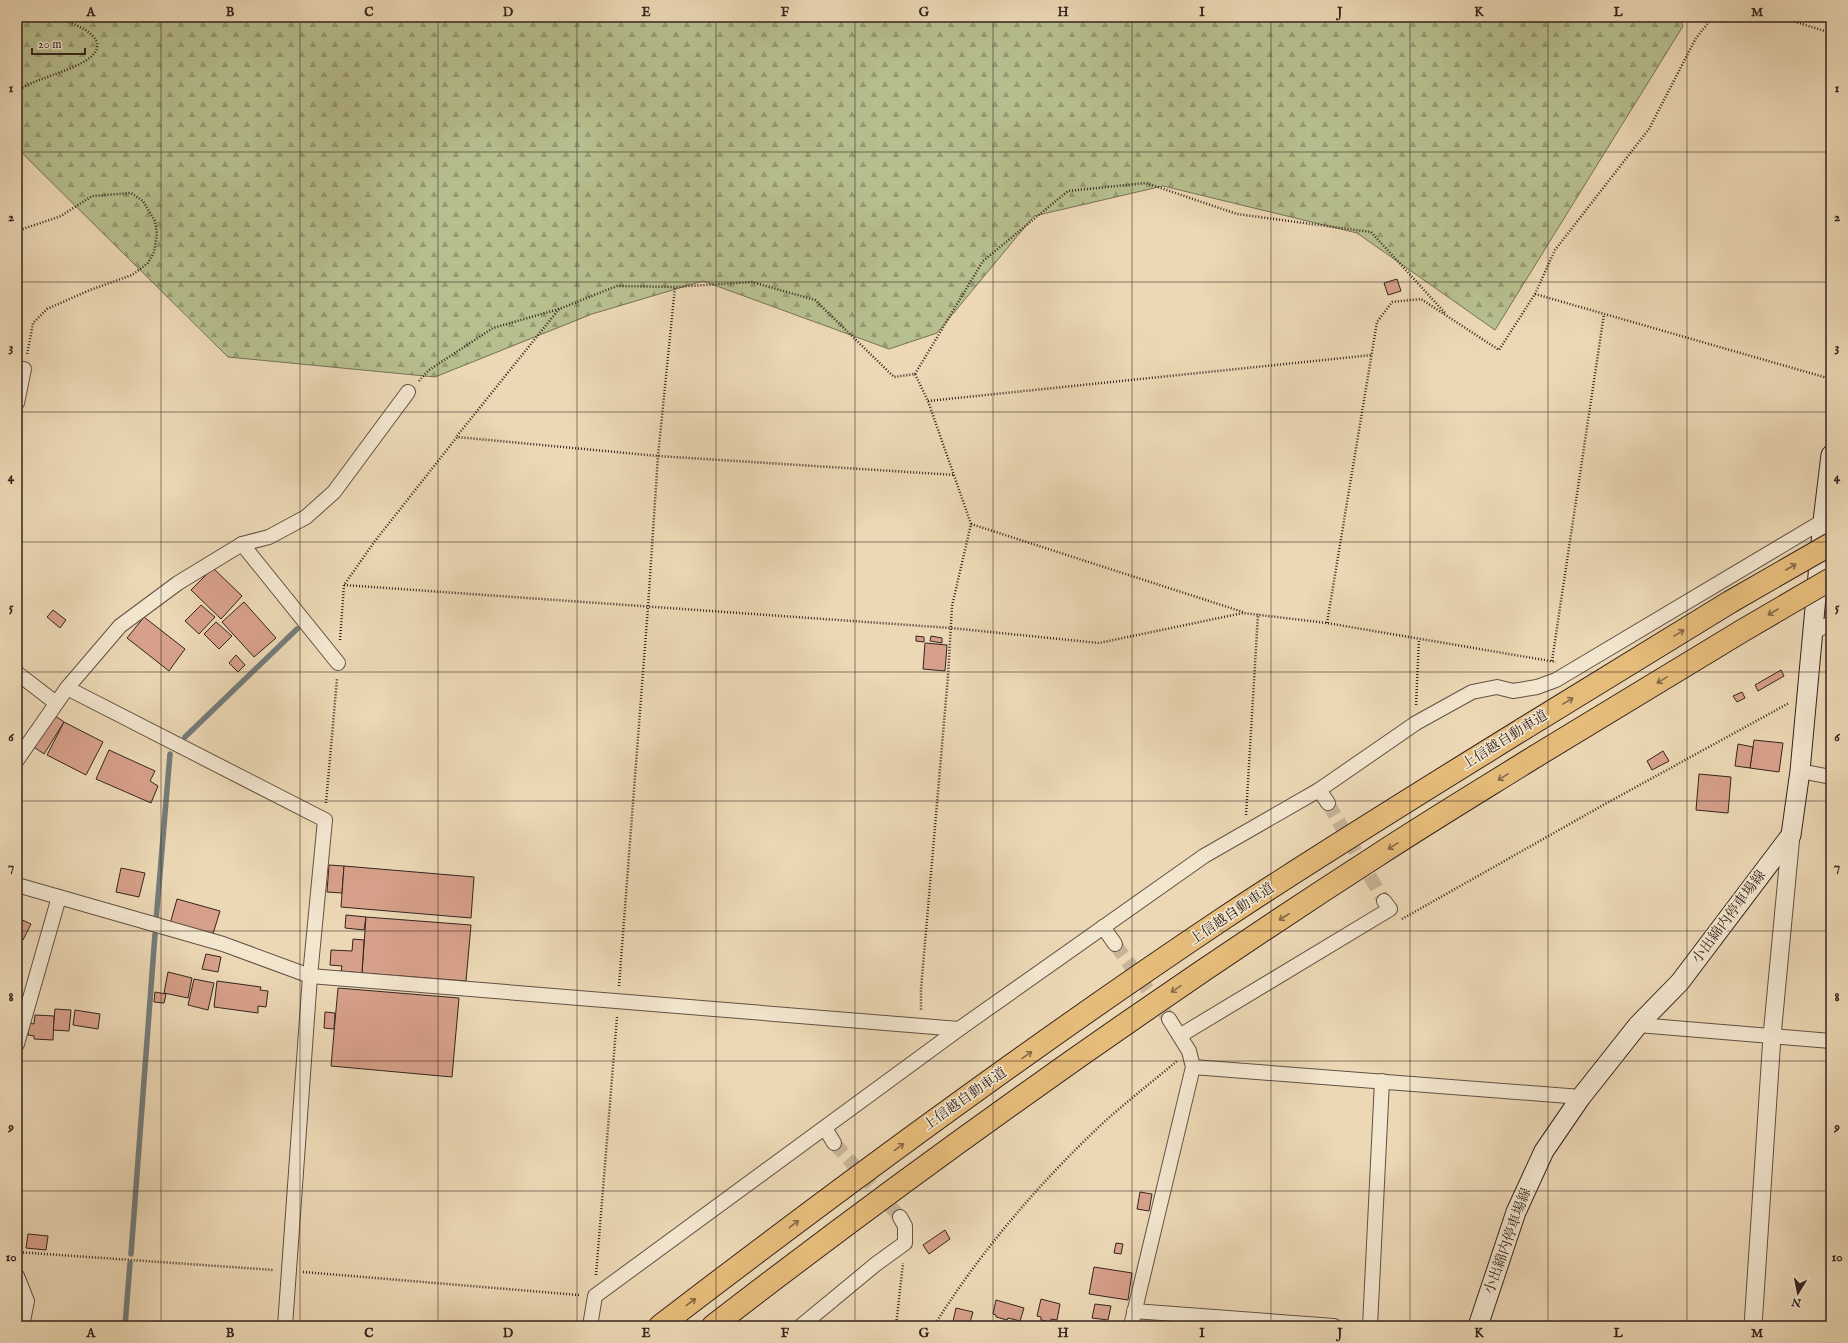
<svg xmlns="http://www.w3.org/2000/svg" width="1848" height="1343" font-family="'IM FELL English','Noto Serif JP',serif">
	<defs>
		<pattern id="forest-firs" width="22" height="20" patternUnits="userSpaceOnUse"><rect width="22" height="20" fill="#b7bf8e"/><path d="M5 1l3.5 6h-7zM16 11l3.5 6h-7z" fill="#969b73"/></pattern>
	</defs>
	<rect width="100%" height="100%" fill="#ecd8b5"/>
	<filter id="stains"><feTurbulence type="fractalNoise" baseFrequency=".005" numOctaves="4"/><feColorMatrix values="0 0 0 0 .2 0 0 0 0 .09 0 0 0 0 .02 0 0 0 .5 -.17"/></filter>
	<radialGradient id="worn" r=".72"><stop offset=".6" stop-color="#630" stop-opacity="0"/><stop offset="1" stop-color="#630" stop-opacity=".3"/></radialGradient>
	<path fill="url(#forest-firs)" stroke="#767256" d="M17,17H1679L1683,26L1495,330L1357,233L1163,186L1034,216L937,333L889,349L703,281L592,314L435,377L228,357L22,153L17,155Z"/>
	<g fill="none" stroke-linecap="round" stroke-linejoin="round">
		<g stroke="#747c7b" stroke-width="5.5">
			<path d="M185,737L297,629"/>
			<path d="M156,921L170,754"/>
			<path d="M131,1254L155,934"/>
			<path d="M125,1326L130,1263"/>
		</g>
	</g>
	<g fill="#d7a08a" stroke="#34241e">
		<path d="M1397,279L1401,291L1388,295L1384,283Z"/>
		<path d="M213,568L242,596L221,619L191,590Z"/>
		<path d="M244,602L276,638L254,657L222,622Z"/>
		<path d="M201,605L215,617L199,634L185,621Z"/>
		<path d="M53,610L66,620L60,628L47,617Z"/>
		<path d="M144,617L185,649L169,671L127,638Z"/>
		<path d="M216,622L232,636L219,649L204,634Z"/>
		<path d="M916,636L924,637V642L916,641Z"/>
		<path d="M931,636L942,638V643L930,641Z"/>
		<path d="M925,643L947,645L945,671L923,669Z"/>
		<path d="M236,655L245,665L238,672L229,663Z"/>
		<path d="M1781,670L1784,676L1758,691L1755,685Z"/>
		<path d="M1742,692L1745,698L1737,702L1733,696Z"/>
		<path d="M51,713L64,722L44,754L31,745Z"/>
		<path d="M64,722L103,742L86,775L47,755Z"/>
		<path d="M1754,740L1783,743L1779,772L1750,768Z"/>
		<path d="M1738,744L1753,747L1750,768L1735,766Z"/>
		<path d="M109,750L155,771L150,781L158,786L151,803L96,779Z"/>
		<path d="M1663,751L1669,761L1652,770L1647,761Z"/>
		<path d="M1699,774L1731,777L1728,813L1696,810Z"/>
		<path d="M329,865L344,866L342,893L327,892Z"/>
		<path d="M344,866L474,877L471,918L341,907Z"/>
		<path d="M121,868L145,873L139,897L116,892Z"/>
		<path d="M177,899L220,911L212,937L170,924Z"/>
		<path d="M346,915L366,917L364,930L345,928Z"/>
		<path d="M366,917L471,925L466,981L362,973Z"/>
		<path d="M18,918L31,924L23,940L17,937Z"/>
		<path d="M353,939L364,940L362,973L341,971L342,966L330,965L331,950L352,951Z"/>
		<path d="M206,954L221,957L218,972L202,969Z"/>
		<path d="M168,972L192,978L188,998L164,993Z"/>
		<path d="M194,979L214,983L208,1010L188,1005Z"/>
		<path d="M217,981L261,987L260,990L268,991L266,1007L258,1006V1013L214,1007Z"/>
		<path d="M338,988L459,998L452,1077L331,1066Z"/>
		<path d="M155,992L166,994L164,1003L154,1002Z"/>
		<path d="M55,1009L71,1010L69,1031L53,1030Z"/>
		<path d="M75,1010L100,1014L98,1029L73,1025Z"/>
		<path d="M325,1012L335,1013L334,1029L324,1028Z"/>
		<path d="M35,1015L54,1016L53,1040L34,1039V1036L28,1035L29,1023L34,1024Z"/>
		<path d="M1140,1192L1152,1194L1149,1211L1137,1209Z"/>
		<path d="M945,1230L950,1239L929,1254L923,1245Z"/>
		<path d="M28,1234L48,1236L46,1250L26,1248Z"/>
		<path d="M1116,1243L1123,1244L1121,1254L1114,1253Z"/>
		<path d="M1094,1267L1132,1273L1128,1300L1089,1294Z"/>
		<path d="M1041,1299L1060,1304L1057,1320L1051,1319L1050,1322L1041,1320V1317L1037,1316Z"/>
		<path d="M996,1300L1024,1308L1020,1321L1008,1318L1007,1320L996,1317V1315L993,1314Z"/>
		<path d="M1095,1304L1111,1306L1108,1320L1092,1318Z"/>
		<path d="M956,1308L973,1312L969,1326H952Z"/>
	</g>
	<g fill="none" stroke-linecap="round" stroke-linejoin="round">
		<g stroke="#c7b497" stroke-width="14" stroke-dasharray="14 7" stroke-linecap="butt">
			<path d="M1328,803L1384,901"/>
			<path d="M1115,944L1169,1019"/>
			<path d="M834,1143L900,1217"/>
		</g>
		<g stroke="#625144" stroke-width="16">
			<g id="minor">
				<path d="M17,403L24,369"/>
				<path d="M242,544L269,537L306,517L334,492L408,392"/>
				<path d="M1812,633L1831,623"/>
				<path d="M17,673L56,703"/>
				<path d="M67,688L325,820L310,976L285,1326"/>
				<path d="M17,760L67,688L120,626L178,583L242,544L338,663"/>
				<path d="M1800,771L1831,777"/>
				<path d="M1319,790L1328,803"/>
				<path d="M17,885L59,897"/>
				<path d="M1103,927L1115,944"/>
				<path d="M1638,1025L1831,1041"/>
				<path d="M1181,1035L1390,909L1384,901"/>
				<path d="M17,1044L59,897L223,944L310,976L959,1029"/>
				<path d="M1193,1067L1581,1097"/>
				<path d="M825,1128L834,1143"/>
				<path d="M17,1276L27,1301L22,1326"/>
				<path d="M1134,1311L1334,1326"/>
				<path d="M590,1326L595,1296L959,1029L1204,856L1319,790L1416,723L1472,692L1497,687L1513,691L1537,687L1556,680L1823,521"/>
				<path d="M801,1326L876,1264L905,1243V1226L900,1217"/>
				<path d="M1131,1326L1193,1067L1189,1051L1169,1019"/>
				<path d="M1370,1326L1382,1081"/>
			</g>
		</g>
		<g stroke="#625144" stroke-width="19">
			<path id="tertiary" d="M1753,1326L1772,1036L1791,835"/>
		</g>
		<g stroke="#34241e" stroke-width="21">
			<path id="secondary" d="M1478,1326L1516,1212L1544,1151L1581,1097L1638,1025L1680,982L1791,835L1800,771L1823,521L1831,455"/>
		</g>
		<g stroke="#34241e" stroke-width="24">
			<g id="motorway">
				<path d="M660,1326C844,1185 1031,1047 1224,918C1322,853 1423,791 1523,729"/>
				<path d="M713,1326C928,1160 1150,1002 1378,855C1430,821 1483,789 1536,756"/>
			</g>
		</g>
		<g stroke="#34241e" stroke-width="2.5" stroke-dasharray="1 2" stroke-linecap="butt">
			<path d="M1780,17L1831,33"/>
			<path d="M17,90C26,86 35,81 45,78C61,71 121,56 87,31C78,25 66,21 56,17"/>
			<path d="M17,231L61,216L92,196L131,193L143,201L155,221L157,234L154,252L148,263L132,275L90,290L47,309L33,323L27,355"/>
			<path d="M1535,294L1831,379"/>
			<path d="M915,374L983,261L1068,191L1146,183L1237,214L1371,232L1446,314"/>
			<path d="M419,381L429,370L493,328L559,309L617,286L675,287L752,282L815,300L894,377L915,374L928,401L971,524L952,606L948,676L921,989V1011"/>
			<path d="M928,401L1372,355"/>
			<path d="M457,436L559,309"/>
			<path d="M971,524L1243,612"/>
			<path d="M344,585L951,628L1099,643L1243,613L1327,623L1556,662"/>
			<path d="M1327,623L1377,322L1392,302L1421,299L1499,350L1535,294L1555,250L1649,129L1696,38L1713,17"/>
			<path d="M340,640L344,585L375,541L457,437L658,456L955,475"/>
			<path d="M1552,661L1604,314"/>
			<path d="M1416,705L1419,639"/>
			<path d="M326,803L337,679"/>
			<path d="M1246,815L1258,614"/>
			<path d="M1402,919L1605,804L1789,703"/>
			<path d="M619,986L648,607L658,456L675,287"/>
			<path d="M17,1252L274,1270"/>
			<path d="M303,1272L579,1295"/>
			<path d="M596,1275L617,1017"/>
			<path d="M896,1326L903,1263"/>
			<path d="M934,1326C979,1253 1040,1182 1102,1124C1126,1102 1152,1082 1177,1061"/>
		</g>
		<use href="#minor" stroke="#f3e6cf" stroke-width="14"/>
		<use href="#tertiary" stroke="#f3e6cf" stroke-width="17"/>
		<use href="#secondary" stroke="#f3e6cf" stroke-width="19"/>
		<use href="#motorway" stroke="#e6bc7a" stroke-width="22"/>
		<g stroke="#34241e" stroke-width="24" stroke-linecap="butt">
			<g id="motorway-bridge">
				<path d="M1523,729L1730,602L1831,544"/>
				<path d="M1536,756L1742,631L1831,579"/>
			</g>
		</g>
		<use href="#motorway-bridge" stroke="#e6bc7a" stroke-width="22"/>
	</g>
	<defs><path id="oneway-shaft" d="M-6 0H5M1.5-3L5.5 0L1.5 3" fill="none" stroke-width="1.6" stroke-linecap="round" stroke-linejoin="round"/></defs>
	<g stroke="#846847">
		<use href="#oneway-shaft" transform="translate(1791 567) rotate(-30)"/>
		<use href="#oneway-shaft" transform="translate(1773 612) rotate(150)"/>
		<use href="#oneway-shaft" transform="translate(1679 633) rotate(-31)"/>
		<use href="#oneway-shaft" transform="translate(1662 680) rotate(149)"/>
		<use href="#oneway-shaft" transform="translate(1568 701) rotate(-31)"/>
		<use href="#oneway-shaft" transform="translate(1503 777) rotate(148)"/>
		<use href="#oneway-shaft" transform="translate(1393 846) rotate(148)"/>
		<use href="#oneway-shaft" transform="translate(1284 917) rotate(147)"/>
		<use href="#oneway-shaft" transform="translate(1176 989) rotate(146)"/>
		<use href="#oneway-shaft" transform="translate(1027 1055) rotate(-35)"/>
		<use href="#oneway-shaft" transform="translate(899 1147) rotate(-36)"/>
		<use href="#oneway-shaft" transform="translate(794 1224) rotate(-37)"/>
		<use href="#oneway-shaft" transform="translate(691 1302) rotate(-37)"/>
	</g>
	<path fill="none" stroke="#34241e" stroke-width="1" stroke-opacity="0.55" d="M161,17V1326M300,17V1326M438,17V1326M577,17V1326M716,17V1326M855,17V1326M993,17V1326M1132,17V1326M1271,17V1326M1410,17V1326M1548,17V1326M1687,17V1326M17,152H1831M17,282H1831M17,412H1831M17,542H1831M17,672H1831M17,801H1831M17,931H1831M17,1061H1831M17,1191H1831"/>
	<g text-anchor="middle" dominant-baseline="central" stroke-width="3.5" stroke-linejoin="round" paint-order="stroke">
		<g font-size="14" fill="#34241e" stroke="#f3e6cf">
			<text transform="translate(1505 740) rotate(-32)">上信越自動車道</text>
			<text transform="translate(1232 914) rotate(-34)">上信越自動車道</text>
			<text transform="translate(1729 917) rotate(-53)">小出綿内停車場線</text>
			<text transform="translate(965 1099) rotate(-35)">上信越自動車道</text>
			<text transform="translate(1508 1241) rotate(-70)">小出綿内停車場線</text>
		</g>
	</g>
	<rect width="1848" height="1343" fill="none" stroke="#ecd8b5" stroke-width="44"/>
	<g transform="translate(1798 1293) rotate(190)" stroke="#f3e6cf" stroke-width="3" paint-order="stroke">
	<path d="M0-3L7 15L0 10L-7 15Z" fill="#34241e"/>
	<text y="-6" font-size="11" font-weight="bold" text-anchor="middle" fill="#34241e">N</text>
	</g>
	<path d="M32 48v6h53v-6" fill="none" stroke="#34241e" stroke-width="2"/>
	<text x="38" y="48" font-size="12" fill="#34241e" stroke="#f3e6cf" stroke-width="3" paint-order="stroke">20 m</text>
	<rect x="22" y="22" width="1804" height="1299" fill="none" stroke="#34241e" stroke-width="1.5"/>
	<g font-size="13" text-anchor="middle" font-weight="bold" fill="#34241e">
		<text x="91" y="16">A</text>
		<text x="230" y="16">B</text>
		<text x="369" y="16">C</text>
		<text x="508" y="16">D</text>
		<text x="646" y="16">E</text>
		<text x="785" y="16">F</text>
		<text x="924" y="16">G</text>
		<text x="1063" y="16">H</text>
		<text x="1202" y="16">I</text>
		<text x="1340" y="16">J</text>
		<text x="1479" y="16">K</text>
		<text x="1618" y="16">L</text>
		<text x="1757" y="16">M</text>
		<text x="11" y="92">1</text>
		<text x="1837" y="92">1</text>
		<text x="11" y="221">2</text>
		<text x="1837" y="221">2</text>
		<text x="11" y="351">3</text>
		<text x="1837" y="351">3</text>
		<text x="11" y="481">4</text>
		<text x="1837" y="481">4</text>
		<text x="11" y="611">5</text>
		<text x="1837" y="611">5</text>
		<text x="11" y="741">6</text>
		<text x="1837" y="741">6</text>
		<text x="11" y="871">7</text>
		<text x="1837" y="871">7</text>
		<text x="11" y="1001">8</text>
		<text x="1837" y="1001">8</text>
		<text x="11" y="1131">9</text>
		<text x="1837" y="1131">9</text>
		<text x="11" y="1261">10</text>
		<text x="1837" y="1261">10</text>
		<text x="91" y="1337">A</text>
		<text x="230" y="1337">B</text>
		<text x="369" y="1337">C</text>
		<text x="508" y="1337">D</text>
		<text x="646" y="1337">E</text>
		<text x="785" y="1337">F</text>
		<text x="924" y="1337">G</text>
		<text x="1063" y="1337">H</text>
		<text x="1202" y="1337">I</text>
		<text x="1340" y="1337">J</text>
		<text x="1479" y="1337">K</text>
		<text x="1618" y="1337">L</text>
		<text x="1757" y="1337">M</text>
	</g>
	<rect width="100%" height="100%" filter="url(#stains)"/>
	<rect width="100%" height="100%" fill="url(#worn)"/>
</svg>
